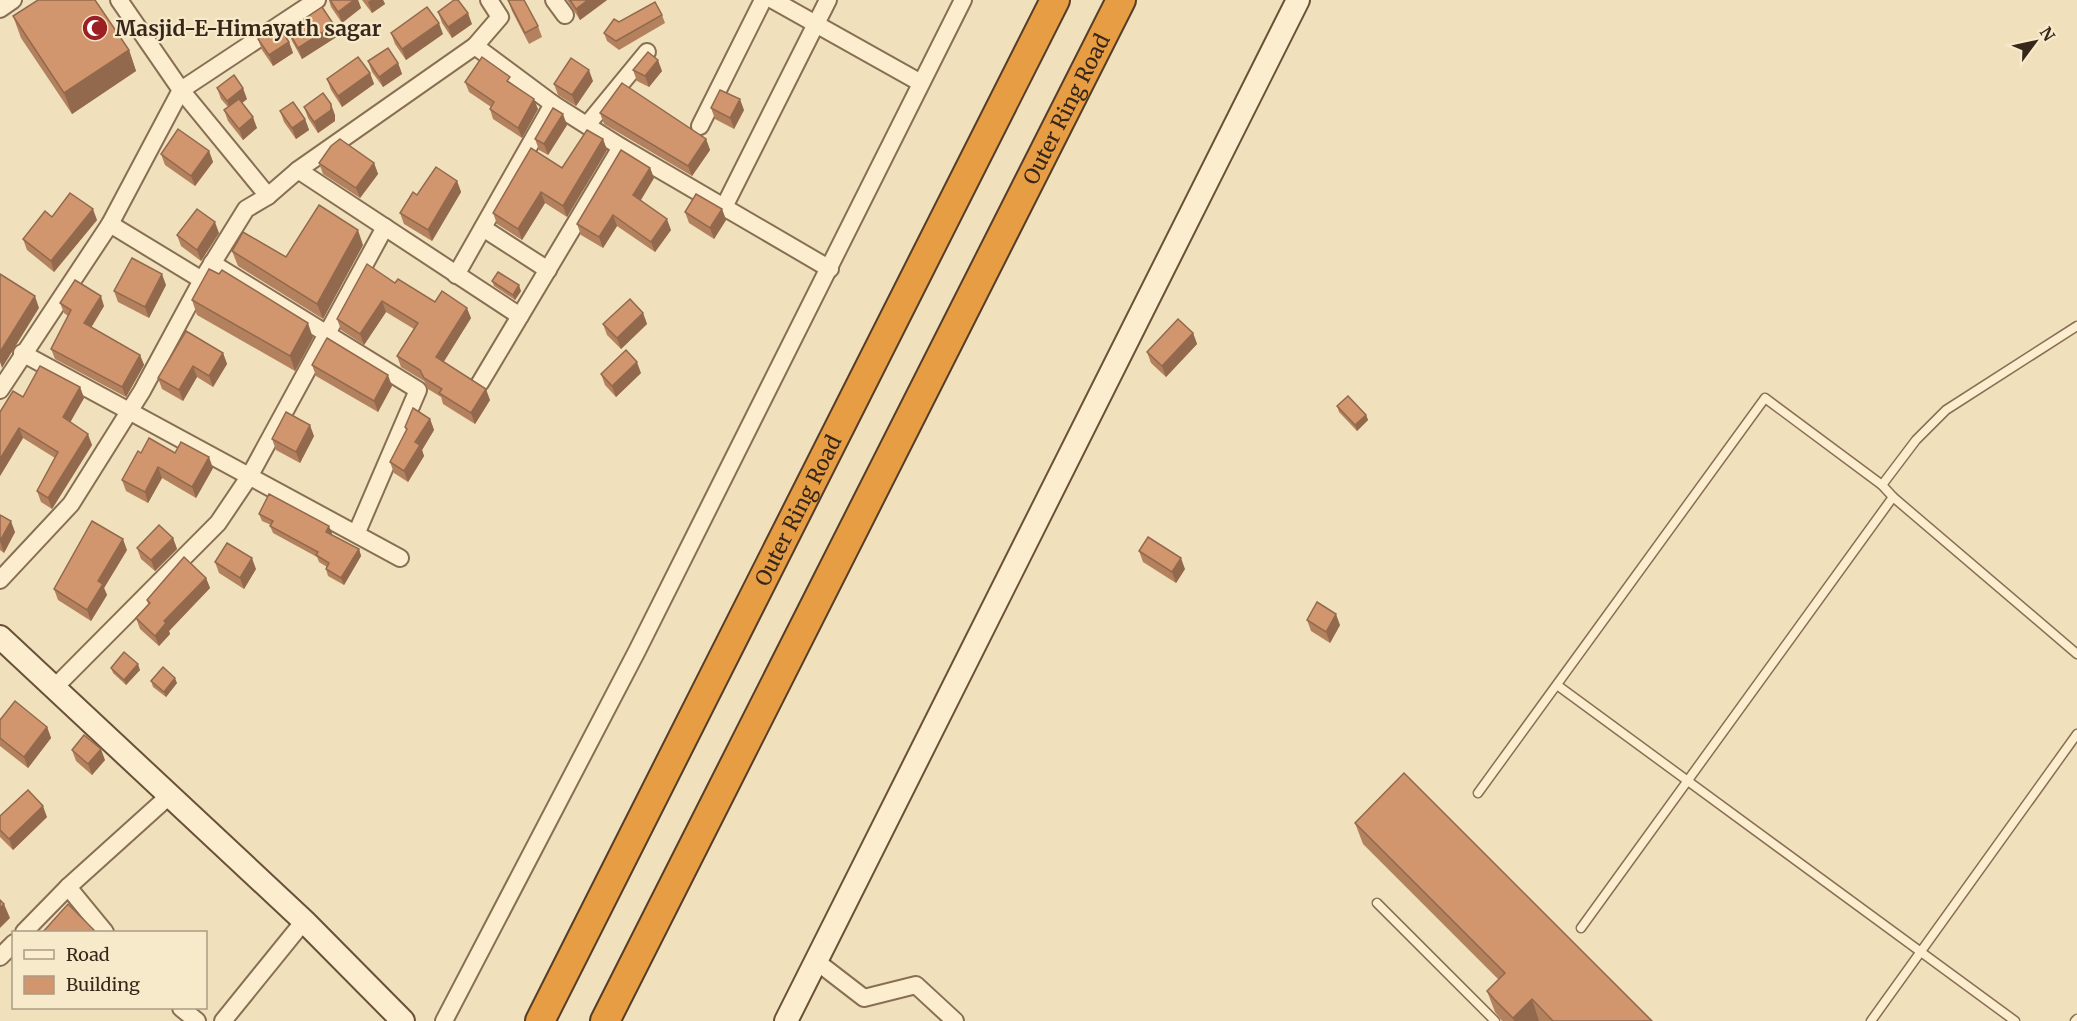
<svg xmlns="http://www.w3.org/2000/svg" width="2077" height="1021" font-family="Merriweather,serif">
	<rect width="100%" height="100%" fill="#f0e0bb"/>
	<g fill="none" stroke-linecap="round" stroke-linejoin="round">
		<g stroke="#886f54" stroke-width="11">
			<g id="lane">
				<path d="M1882,485L1916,440L1946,410L2077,326"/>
				<path d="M1557,685L2015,1021"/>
				<path d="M1478,793L1765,398L1882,485L1893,497L2077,654"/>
				<path d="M1377,903L1495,1021"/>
				<path d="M1581,928L1893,497"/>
				<path d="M1871,1021L2077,734"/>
				<path d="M2075,1021L2077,1019"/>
			</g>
		</g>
		<g stroke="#886f54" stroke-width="20">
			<g id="street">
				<path d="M119,0L181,90L268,196"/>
				<path d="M489,0L500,17L475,46L553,104L621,147L830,269"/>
				<path d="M554,0L565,15"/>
				<path d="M773,0L921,83"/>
				<path d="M0,9L13,0"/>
				<path d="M587,125L647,52"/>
				<path d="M700,126L763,0"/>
				<path d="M298,170L520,316"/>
				<path d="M724,207L828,0"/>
				<path d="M110,224L202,280"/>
				<path d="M483,228L548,270"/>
				<path d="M212,263L418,390L357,532"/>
				<path d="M456,275L553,104"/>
				<path d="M22,353L400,558"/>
				<path d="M480,383L621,147"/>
				<path d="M0,390L110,224L181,90L317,0"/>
				<path d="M0,580L71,504L142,391L202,280L246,209L268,196L298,170L475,46"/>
				<path d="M54,688L218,523L249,477L385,227"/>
				<path d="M68,887L105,932"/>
				<path d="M24,932L68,887L170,795"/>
				<path d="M0,957L14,943"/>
				<path d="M816,961L864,998L916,985L955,1021"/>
				<path d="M181,1008L197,1021"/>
				<path d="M223,1021L304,921"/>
				<path d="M444,1021L637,651L963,0"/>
			</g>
		</g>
		<g stroke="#6a5038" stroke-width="26">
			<g id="secondary">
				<path d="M0,637L304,921L403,1021"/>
				<path d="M786,1021L1298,0"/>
			</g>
		</g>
		<g stroke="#553d29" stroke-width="32">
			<g id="highway">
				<path id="s1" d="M540,1021L1055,0"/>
				<path id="s2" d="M605,1021L1121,0"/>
			</g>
		</g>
		<use href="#lane" stroke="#fbedce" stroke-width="8"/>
		<use href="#street" stroke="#fbedce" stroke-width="16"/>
		<use href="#secondary" stroke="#fbedce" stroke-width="22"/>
		<use href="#highway" stroke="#e79d44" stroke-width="28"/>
	</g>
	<g fill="#b4815f">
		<path d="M329,0H358L361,8L342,23L331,7Z"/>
		<path d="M362,0H383L385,4L372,13Z"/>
		<path d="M508,0L538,26L542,37L529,44L512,11Z"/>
		<path d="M567,0H607L580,20Z"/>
		<path d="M438,12L472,24L452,38L442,23Z"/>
		<path d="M662,15L665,23L619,50L607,41L604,33L619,22Z"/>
		<path d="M13,16L129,50L136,71L72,114L21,38Z"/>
		<path d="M334,25L338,36L302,59L292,41L288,30Z"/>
		<path d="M391,33L443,34L406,60L395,44Z"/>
		<path d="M258,39L289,42L293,53L273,66L262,50Z"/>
		<path d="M368,61L398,63L402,74L383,87L372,72Z"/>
		<path d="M633,70L662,71L649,87L637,81Z"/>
		<path d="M370,73L374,84L342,107L331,90L327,79Z"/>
		<path d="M593,81L576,106L558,95L554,84Z"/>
		<path d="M465,82L512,84L538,109L522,138L493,119L490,109L491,107L469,92Z"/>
		<path d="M217,88L247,99L242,103L257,128L243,140L228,121L224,110L228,107L221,99Z"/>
		<path d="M304,107L335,115V121L318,133L308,118Z"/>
		<path d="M711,108L744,110L734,129L715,119Z"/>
		<path d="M280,111L305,119L309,130L296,139L284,122Z"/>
		<path d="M600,113L706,139L710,150L692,176L604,124Z"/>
		<path d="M567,125L548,155L539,150L535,139Z"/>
		<path d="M603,139L607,150L567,217L545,203L522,240L497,224L493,213L562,168Z"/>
		<path d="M209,151L213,162L195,186L165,165L161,154Z"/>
		<path d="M319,163H374L378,174L360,198L323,174Z"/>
		<path d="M650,168L654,178L641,200L671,230L655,252L617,226L603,248L581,235L577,224Z"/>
		<path d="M457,181L461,192L432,241L404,224L400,213L417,195Z"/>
		<path d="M722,209L726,220L714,239L689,223L685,212Z"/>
		<path d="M52,217L97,220L54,272L27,250L23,239Z"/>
		<path d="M219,233L201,261L181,246L177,235Z"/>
		<path d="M363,245L323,319L238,266L232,251L286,257Z"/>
		<path d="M492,281L521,291L515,300L494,286Z"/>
		<path d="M395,283L471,318L443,362L490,400L475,424L443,404L441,397L428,389L424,381L401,367L397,356L414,329L386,312L364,345L341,330L337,319Z"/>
		<path d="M166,285L149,318L118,302L114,291Z"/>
		<path d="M192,300L313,338L295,371L197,315Z"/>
		<path d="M60,303L104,306L91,327L140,355L144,365L126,397L55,359L51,349L68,316L64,313Z"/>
		<path d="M643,313L647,324L621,349L607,335L603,324Z"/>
		<path d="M1193,333L1197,344L1166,377L1151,363L1147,352Z"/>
		<path d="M223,353L227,364L213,387L197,377L183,401L162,389L158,378Z"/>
		<path d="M312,365L392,386L378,412L316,376Z"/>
		<path d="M641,373L616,397L605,385L601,374Z"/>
		<path d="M80,387L84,398L70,422L92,445L52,509L41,502L37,491L55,458L23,438L0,476V412L23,397Z"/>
		<path d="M1337,406L1366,415L1368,420L1357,431L1339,412Z"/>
		<path d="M430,419L434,430L422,450L424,456L408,482L394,473L390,462L406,430L405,427Z"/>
		<path d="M314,436L300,463L276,450L272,439Z"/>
		<path d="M141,453H175L213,468L196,498L162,478L148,503L126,491L122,480Z"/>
		<path d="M259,514L332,533L331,534L359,549L361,556L344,585L328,576L326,569L327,567L319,562L317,557L273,533L270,526L271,525L262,521Z"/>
		<path d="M0,515L15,532L4,553L0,550Z"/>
		<path d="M173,538L177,549L155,571L141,559L137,548Z"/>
		<path d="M127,550L104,588L107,595L91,621L58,600L54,589Z"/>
		<path d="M1139,551L1185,569L1176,583L1143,562Z"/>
		<path d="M215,562L256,569L244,589L219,573Z"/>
		<path d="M206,578L210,588L169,631L170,634L159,646L140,629L136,618L148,604L147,600Z"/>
		<path d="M1307,620L1340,625L1330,643L1311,631Z"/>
		<path d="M111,668L140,670L126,685L113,673Z"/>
		<path d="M151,681L177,683L166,697L153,687Z"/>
		<path d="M0,720L47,727L51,738L28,768L0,746Z"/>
		<path d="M72,750L105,760L92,775L76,761Z"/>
		<path d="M0,816L47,817L13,850L0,837Z"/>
		<path d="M1355,823L1652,1021H1502L1495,1012L1487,991L1499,980L1363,844Z"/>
	</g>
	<g fill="#92694d">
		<path d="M354,0H358L361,8L342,23L338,12Z"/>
		<path d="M371,0H383L385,4L372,13L368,2Z"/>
		<path d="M588,0H607L580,20L576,9Z"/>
		<path d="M468,13L472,24L452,38L448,27Z"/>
		<path d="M439,23L443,34L406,60L402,49Z"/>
		<path d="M334,25L338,36L302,59L298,48Z"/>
		<path d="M289,42L293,53L273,66L269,55Z"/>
		<path d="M129,50L136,71L72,114L64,93Z"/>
		<path d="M658,60L662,71L649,87L645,76Z"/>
		<path d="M398,63L402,74L383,87L379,77Z"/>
		<path d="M589,70L593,81L576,106L572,95Z"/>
		<path d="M370,73L374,84L342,107L338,96Z"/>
		<path d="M243,88L247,99L231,112L227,101Z"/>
		<path d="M534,99L538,109L522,138L518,128Z"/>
		<path d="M740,99L744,110L734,129L730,118Z"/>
		<path d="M331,104L335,115V121L318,133L314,122Z"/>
		<path d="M563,114L567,125L548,155L544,144Z"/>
		<path d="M253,117L257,128L243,140L239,129Z"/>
		<path d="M305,119L309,130L296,139L292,128Z"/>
		<path d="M603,139L607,150L567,217L563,206Z"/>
		<path d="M706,139L710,150L692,176L688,166Z"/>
		<path d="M209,151L213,162L195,186L191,176Z"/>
		<path d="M374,163L378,174L360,198L356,188Z"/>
		<path d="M650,168L654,178L637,206L633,195Z"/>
		<path d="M457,181L461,192L432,241L428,230Z"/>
		<path d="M541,192L545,203L522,240L518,229Z"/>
		<path d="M93,209L97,220L54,272L51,261Z"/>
		<path d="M722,209L726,220L714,239L710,228Z"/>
		<path d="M613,215L617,226L603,248L599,237Z"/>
		<path d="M667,219L671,230L655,252L651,242Z"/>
		<path d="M215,222L219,233L201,261L197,250Z"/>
		<path d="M358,230L363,245L323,319L317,304Z"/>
		<path d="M162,274L166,285L149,318L145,307Z"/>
		<path d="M519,285L521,291L515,300L513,295Z"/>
		<path d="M35,296L39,308L2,368L0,362V352Z"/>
		<path d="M101,296L104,306L88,333L84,323Z"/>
		<path d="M382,301L386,312L364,345L360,334Z"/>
		<path d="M467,308L471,318L440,368L436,357Z"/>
		<path d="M643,313L647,324L621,349L617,338Z"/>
		<path d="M308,323L313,338L295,371L290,356Z"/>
		<path d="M1193,333L1197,344L1166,377L1162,366Z"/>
		<path d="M223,353L227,364L213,387L209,376Z"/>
		<path d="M140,355L144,365L126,397L122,387Z"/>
		<path d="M637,362L641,373L616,397L612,386Z"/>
		<path d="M193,366L197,377L183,401L179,390Z"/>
		<path d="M388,375L392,386L378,412L374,401Z"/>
		<path d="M80,387L84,398L67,428L63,417Z"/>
		<path d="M486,389L490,400L475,424L471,413Z"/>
		<path d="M1366,415L1368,420L1357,431L1355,425Z"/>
		<path d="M430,419L434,430L422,450L424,456L408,482L404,471L415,442Z"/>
		<path d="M310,425L314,436L300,463L296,452Z"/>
		<path d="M19,428L23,438L0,476V459Z"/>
		<path d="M88,434L92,445L52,509L48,498Z"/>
		<path d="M209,457L213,468L196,498L192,487Z"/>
		<path d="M158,467L162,478L148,503L145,492Z"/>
		<path d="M11,521L15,532L4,553L0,541Z"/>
		<path d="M329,526L332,533L329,539L326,532Z"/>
		<path d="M173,538L177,549L155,571L151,560Z"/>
		<path d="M123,539L127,550L104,588L107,595L91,621L87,610L98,581Z"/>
		<path d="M359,549L361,556L344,585L341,578Z"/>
		<path d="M252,558L256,569L244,589L240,578Z"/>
		<path d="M1181,558L1185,569L1176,583L1172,572Z"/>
		<path d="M206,578L210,588L169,631L170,634L159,646L155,636L164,621Z"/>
		<path d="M1336,614L1340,625L1330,643L1326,632Z"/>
		<path d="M138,664L140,670L126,685L124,680Z"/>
		<path d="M175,678L177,683L166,697L164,692Z"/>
		<path d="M47,727L51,738L28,768L24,757Z"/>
		<path d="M101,749L105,760L92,775L88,764Z"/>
		<path d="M43,806L47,817L13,850L9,839Z"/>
		<path d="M4,904L10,918L0,928V908Z"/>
		<path d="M1532,999L1539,1021H1514L1513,1018Z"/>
	</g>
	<g fill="#d1966e" stroke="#92694d" stroke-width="1.5">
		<path d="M38,0H95L129,50L64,93L13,16Z"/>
		<path d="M330,0H354L338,12Z"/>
		<path d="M454,0H458L468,13L448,27L438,12Z"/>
		<path d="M508,0H524L538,26L525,33Z"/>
		<path d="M570,0H588L576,9Z"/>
		<path d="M655,2L662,15L616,41L604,33L614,19L619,22Z"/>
		<path d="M322,7L334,25L298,48L288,30Z"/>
		<path d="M427,7L439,23L402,49L391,33Z"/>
		<path d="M279,27L289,42L269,55L258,39Z"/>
		<path d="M388,48L398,63L379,77L368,61Z"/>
		<path d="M648,52L658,60L645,76L633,70Z"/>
		<path d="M358,57L370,73L338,96L327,79Z"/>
		<path d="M482,57L510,77L507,81L534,99L518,128L490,109L494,102L465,82Z"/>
		<path d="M571,58L589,70L572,95L554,84Z"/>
		<path d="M234,75L243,88L227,101L217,88Z"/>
		<path d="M622,83L706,139L688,166L600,113Z"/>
		<path d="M720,90L740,99L730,118L711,108Z"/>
		<path d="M323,93L331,104V110L314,122L304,107Z"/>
		<path d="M239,99L253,117L239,129L224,110Z"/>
		<path d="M293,102L305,119L292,128L280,111Z"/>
		<path d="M553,108L563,114L544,144L535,139Z"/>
		<path d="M178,129L209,151L191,176L161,154Z"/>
		<path d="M587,130L603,139L563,206L541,192L518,229L493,213L531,148L562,168Z"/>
		<path d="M340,139L374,163L356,188L319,163L331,146Z"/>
		<path d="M621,150L650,168L633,195L667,219L651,242L613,215L599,237L577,224Z"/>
		<path d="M436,167L457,181L428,230L400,213L413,192L417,195Z"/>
		<path d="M70,193L93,209L51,261L23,239L45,211L52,217Z"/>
		<path d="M696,194L722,209L710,228L685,212Z"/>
		<path d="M319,205L358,230L317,304L232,251L243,232L286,257Z"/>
		<path d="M197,209L215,222L197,250L177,235Z"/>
		<path d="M132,258L162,274L145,307L114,291Z"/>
		<path d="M367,264L395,283L398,279L435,302L442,291L467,308L436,357L486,389L471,413L439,393L442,389L424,378L420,370L397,356L418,323L382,301L360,334L337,319Z"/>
		<path d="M209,269L219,274L222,270L308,323L290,356L192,300Z"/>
		<path d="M498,272L519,285L513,295L492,281Z"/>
		<path d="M0,274L35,296L0,352Z"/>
		<path d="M75,280L101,296L84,323L140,355L122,387L51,349L71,310L60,303Z"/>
		<path d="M630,299L643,313L617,338L603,324Z"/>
		<path d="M1178,319L1193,333L1162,366L1147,352Z"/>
		<path d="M186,331L223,353L209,376L193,366L179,390L158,378Z"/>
		<path d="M327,338L388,375L374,401L312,365Z"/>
		<path d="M626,350L637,362L612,386L601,374Z"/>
		<path d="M40,366L80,387L63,417L88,434L48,498L37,491L58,452L19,428L0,459V412L13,391L23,397Z"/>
		<path d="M1348,396L1366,415L1355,425L1337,406Z"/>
		<path d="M413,408L430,419L415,442L420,445L404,471L390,462L407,429L405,427Z"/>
		<path d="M286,412L310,425L296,452L272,439Z"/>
		<path d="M149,438L175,453L181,442L209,457L192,487L158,467L145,492L122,480L138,451L141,453Z"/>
		<path d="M269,494L329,526L326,532L359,549L341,578L326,569L329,563L316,555L318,552L270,526L273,521L259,514Z"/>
		<path d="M0,515L11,521L0,541Z"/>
		<path d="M92,521L123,539L98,581L103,584L87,610L54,589Z"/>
		<path d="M159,525L173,538L151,560L137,548Z"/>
		<path d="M1148,537L1181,558L1172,572L1139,551Z"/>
		<path d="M227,543L252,558L240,578L215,562Z"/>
		<path d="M184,557L206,578L164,621L166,623L155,636L136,618L150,603L147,600Z"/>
		<path d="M1317,602L1336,614L1326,632L1307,620Z"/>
		<path d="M124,652L138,664L124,680L111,668Z"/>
		<path d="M163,667L175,678L164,692L151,681Z"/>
		<path d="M15,701L47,727L24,757L0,738V720Z"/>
		<path d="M84,735L101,749L88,764L72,750Z"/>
		<path d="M1404,773L1652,1021H1553L1532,999L1513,1018L1494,999L1487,991L1505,973L1355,823Z"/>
		<path d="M28,790L43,806L9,839L0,830V816Z"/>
		<path d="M0,900L4,904L0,908Z"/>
		<path d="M68,904L94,930L92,933H42Z"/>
	</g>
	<defs>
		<g id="mosque-disc" transform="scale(1.35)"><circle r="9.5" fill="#9b2023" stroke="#f7eacb"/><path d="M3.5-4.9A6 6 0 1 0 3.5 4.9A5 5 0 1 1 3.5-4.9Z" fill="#fff"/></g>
	</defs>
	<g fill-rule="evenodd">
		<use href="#mosque-disc" x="95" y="28"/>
	</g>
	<g text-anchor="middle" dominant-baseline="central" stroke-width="4.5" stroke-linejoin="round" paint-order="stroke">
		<g font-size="21" font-weight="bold" fill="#36271a" stroke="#f7eacb" text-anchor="start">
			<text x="115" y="28">Masjid-E-Himayath sagar</text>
		</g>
		<g font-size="21" fill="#36271a" stroke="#f7eacb">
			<text stroke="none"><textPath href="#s2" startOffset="1022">Outer Ring Road</textPath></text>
			<text stroke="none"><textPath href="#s1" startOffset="572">Outer Ring Road</textPath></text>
		</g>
	</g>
	<rect x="12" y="931" width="195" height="78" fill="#f7eacb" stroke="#aa9c84" stroke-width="1.5"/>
	<rect x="24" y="950" width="30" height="9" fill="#fbedce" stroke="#aa9c84" stroke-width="1.5"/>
	<text x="66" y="961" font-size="18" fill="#36271a">Road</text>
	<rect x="24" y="976" width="30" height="18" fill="#d1966e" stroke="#aa9c84" stroke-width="1.5"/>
	<text x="66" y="991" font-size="18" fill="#36271a">Building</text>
	<g transform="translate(2035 42) rotate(57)" stroke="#f7eacb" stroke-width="4.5" paint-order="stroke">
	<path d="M0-4.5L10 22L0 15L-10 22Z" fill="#36271a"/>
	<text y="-9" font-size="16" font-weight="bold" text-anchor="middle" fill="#36271a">N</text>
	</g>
</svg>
